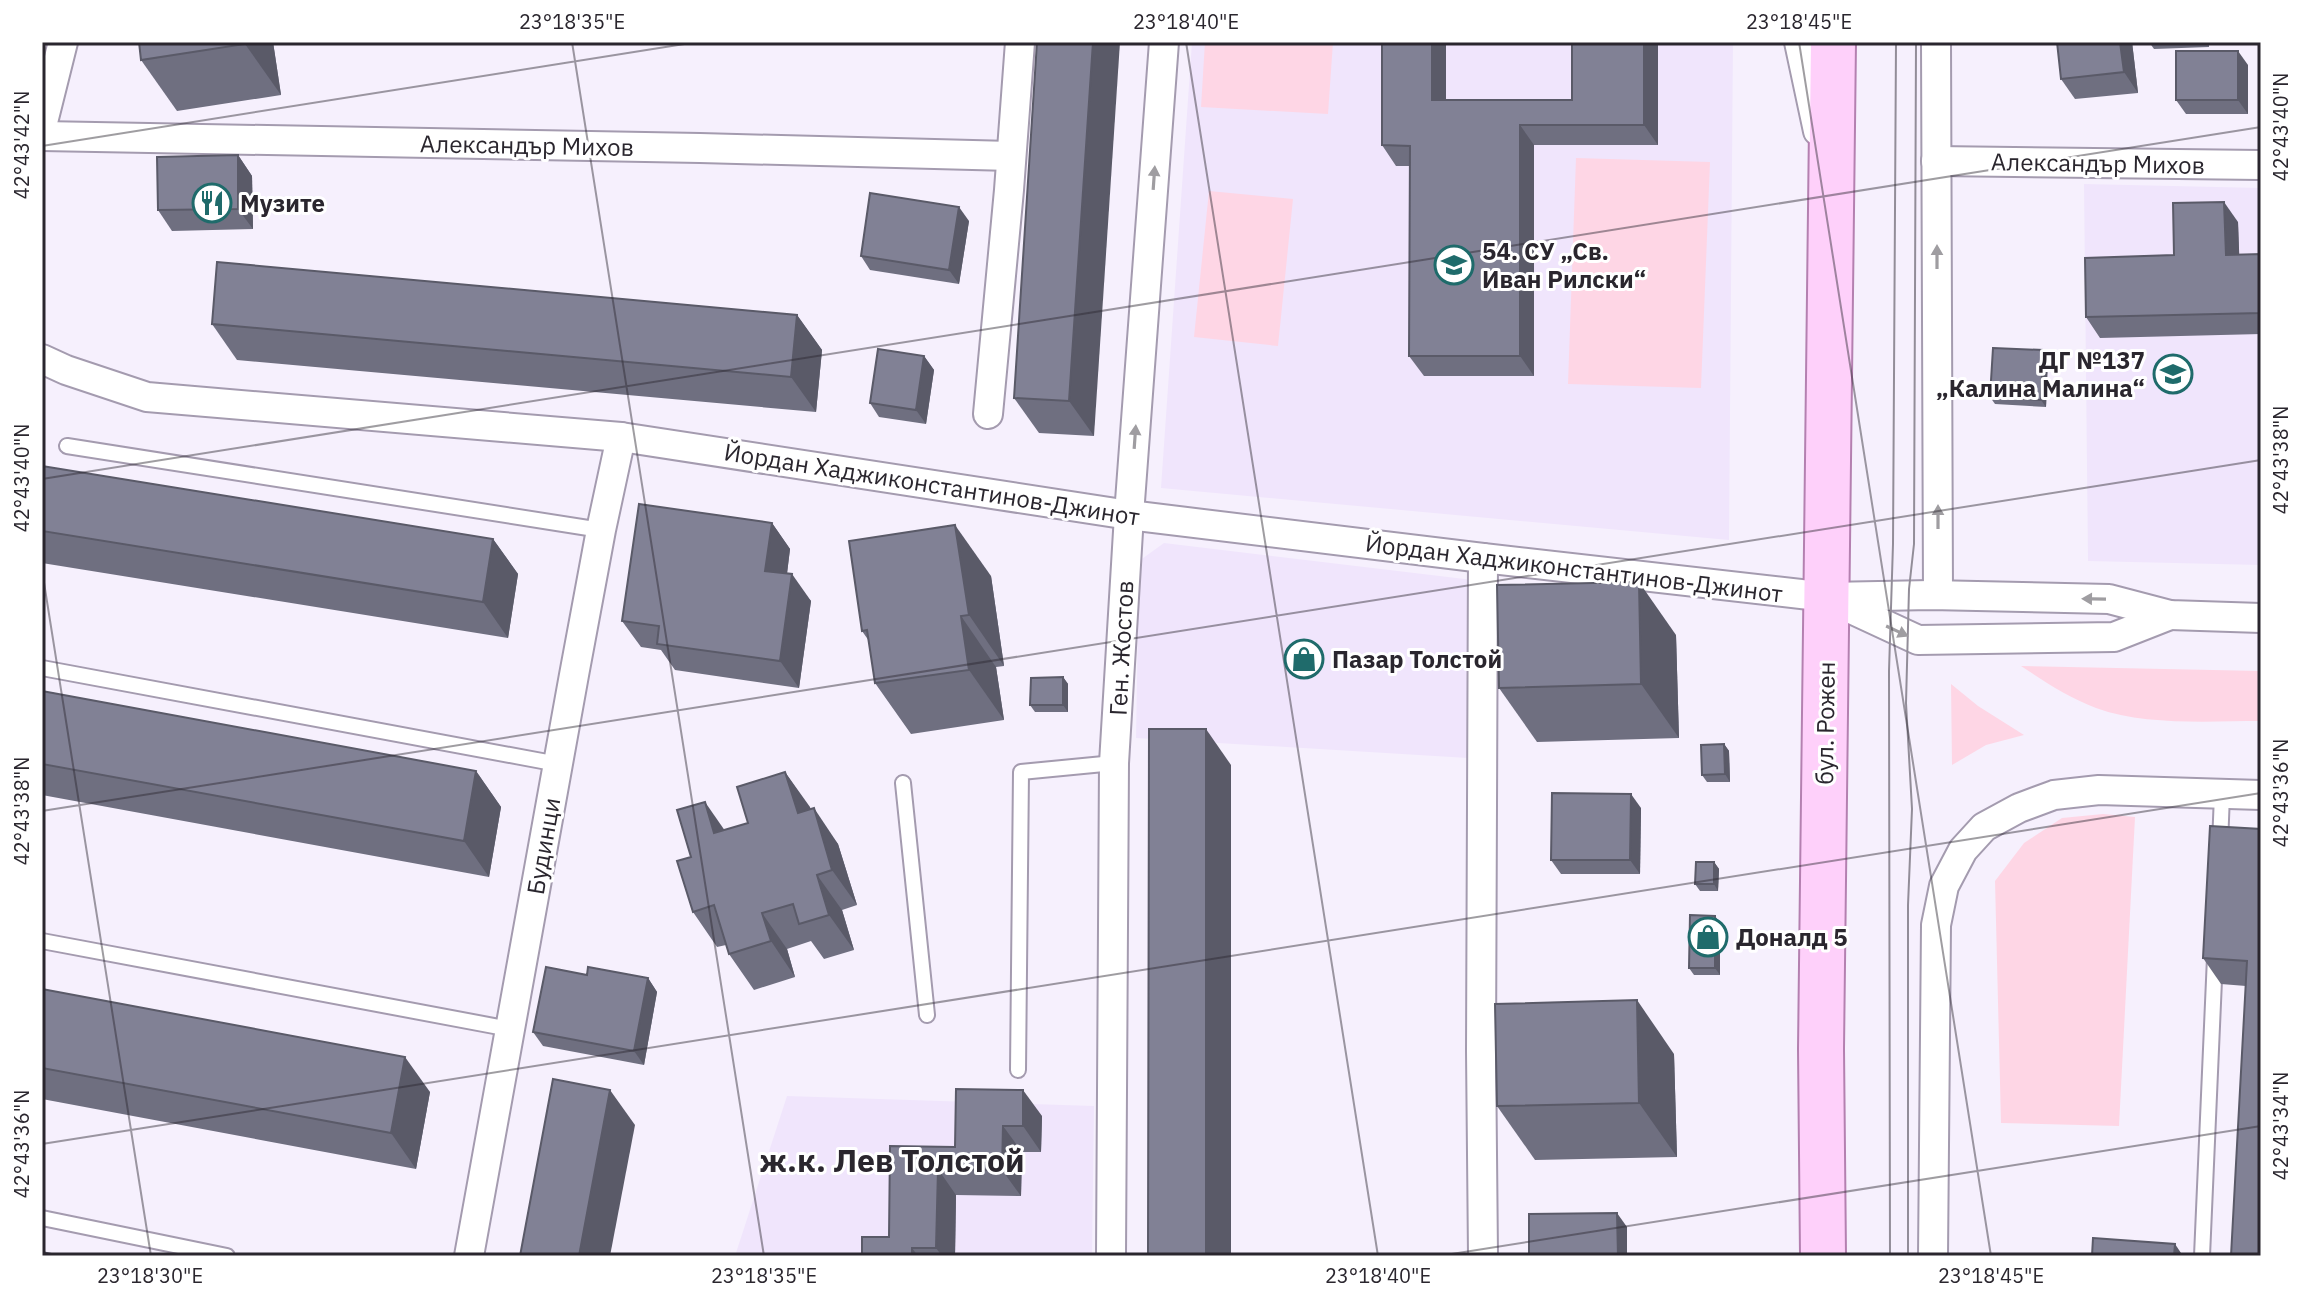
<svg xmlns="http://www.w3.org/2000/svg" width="2303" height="1298" font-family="'IBM Plex Sans',sans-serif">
	<rect width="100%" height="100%" fill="#f6f0fd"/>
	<g fill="#f0e5fc">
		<path d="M1192,42H1733L1729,540L1161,488Z"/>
		<path d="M2084,184L2261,188V565L2088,561Z"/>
		<path d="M1164,543L1473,580L1468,758L1136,738L1139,561Z"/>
		<path d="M787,1096L1094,1106L1092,1256H735Z"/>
	</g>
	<g fill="#fed6e5">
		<path d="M1205,42H1333L1328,114L1201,107Z"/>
		<path d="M1576,158L1710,162L1701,388L1568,384Z"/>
		<path d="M1209,191L1293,199L1278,346L1194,337Z"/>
		<path d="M2021,666L2261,671V721C2210,721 2145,726 2096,708C2069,698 2045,682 2021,666Z"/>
		<path d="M1951,684L1978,706L2024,735L1986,745L1952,765Z"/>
		<path d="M2103,814L2135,817L2119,1126L2001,1123L1995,881L2024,843L2062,818Z"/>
	</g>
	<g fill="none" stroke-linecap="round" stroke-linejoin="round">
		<g stroke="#a49baf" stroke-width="18">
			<g id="service">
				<path d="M67,446L601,530"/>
				<path d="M42,668L558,764"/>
				<path d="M903,783L927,1015"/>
				<path d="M2220,844L2222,795"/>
				<path d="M42,941L510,1029"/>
				<path d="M1018,1070L1021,772L1114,763"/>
				<path d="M42,1218L227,1256"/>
				<path d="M2202,1256L2215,957"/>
			</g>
		</g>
		<g stroke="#a49baf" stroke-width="32">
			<g id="minor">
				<path d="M1799,42L1818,131"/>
				<path d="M1936,42L1938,595"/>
				<path d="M42,126L63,42"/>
				<path d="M42,136L700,148L1011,156"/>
				<path d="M1936,161L2261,165"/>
				<path d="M42,359L66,370L147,397L621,437L1129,515L1483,558L1827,597L1931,595L2109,599L2170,615L2261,618"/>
				<path d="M988,414L1009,190L1020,42"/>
				<path d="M1483,558L1481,1051L1483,1256"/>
				<path d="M1834,601L1918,640L2114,637L2170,615"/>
				<path d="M469,1256L574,675L601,530L621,437"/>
				<path d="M1111,1256L1114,763L1129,515L1164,42"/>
				<path d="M1933,1256L1936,925L1944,886L1963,850L1984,827L2019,808L2054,795L2099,790L2261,795"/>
			</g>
		</g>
		<g stroke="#b480b0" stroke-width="48">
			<path id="primary" d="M1823,1256L1821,1049L1833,42"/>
		</g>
		<use href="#service" stroke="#fff" stroke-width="14"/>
		<use href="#minor" stroke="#fff" stroke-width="28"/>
		<use href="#primary" stroke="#fed0fa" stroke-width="44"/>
		<g stroke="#928d98" stroke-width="2">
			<path d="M1890,1256L1889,671L1893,544L1896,42"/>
			<path d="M1908,1256V905L1912,809L1906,703L1909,589L1914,544L1916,42"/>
		</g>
	</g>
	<g fill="#6f6f80">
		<path d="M139,42H273L281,95L177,111L141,60Z"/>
		<path d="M1037,42L1094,436L1039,433L1014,398Z"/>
		<path d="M1572,42H1658V145H1534V376H1424L1409,356L1410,166H1396L1382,145L1446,100H1572Z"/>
		<path d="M2132,42L2138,93L2075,99L2061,79Z"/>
		<path d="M2149,42H2209V47L2154,49Z"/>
		<path d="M2248,65V114H2186L2176,100Z"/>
		<path d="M238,155L252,176L253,229L172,231L158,210Z"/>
		<path d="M969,221L959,284L870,270L861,256Z"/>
		<path d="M2238,222L2239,255L2261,254V334L2100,338L2086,317L2174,255Z"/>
		<path d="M797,315L822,350L816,412L237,360L212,324Z"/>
		<path d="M924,356L934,370L926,424L879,417L870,403Z"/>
		<path d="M2048,357L2046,407L1995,404L1990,397Z"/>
		<path d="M42,466L493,539L518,574L508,638L42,563Z"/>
		<path d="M772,523L790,549L787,574L811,601L799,688L675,670L661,650L641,647L622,621Z"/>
		<path d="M991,576L1004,666L996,667L1004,720L911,734L875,683L869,641L862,631Z"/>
		<path d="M1676,635L1679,738L1537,742L1499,688Z"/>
		<path d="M1063,677L1068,684V712H1035L1030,705Z"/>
		<path d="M42,691L476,771L501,807L489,877L42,795Z"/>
		<path d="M1724,744L1729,751L1730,782H1707L1702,775Z"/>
		<path d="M785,772L810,809L838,844L857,905L842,910L854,950L824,959L811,941L787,949L795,977L754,990L729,954L726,945L717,947L693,912L691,857L724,830L748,823Z"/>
		<path d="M1641,808L1640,874H1561L1551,860Z"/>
		<path d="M2261,829L2246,986L2221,984L2203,958Z"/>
		<path d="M1714,862L1719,869L1718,891H1700L1695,884Z"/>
		<path d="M1720,923V975H1694L1689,968Z"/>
		<path d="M587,975L648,978L657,992L644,1065L543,1046L533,1032Z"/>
		<path d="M42,989L430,1092L416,1169L42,1099Z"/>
		<path d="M1674,1054L1677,1157L1535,1160L1497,1106Z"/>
		<path d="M956,1089L1042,1116L1041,1152H1022L1021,1196L956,1195L955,1256H862L889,1237L955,1147Z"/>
	</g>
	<g fill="#5a5a68">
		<path d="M245,42H273L281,95L245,44Z"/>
		<path d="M1093,42H1120L1094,436L1069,401Z"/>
		<path d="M1432,42H1446V121L1432,100Z"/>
		<path d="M1644,42H1658V145L1644,125Z"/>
		<path d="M2120,42H2132L2138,93L2124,72Z"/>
		<path d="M2238,51L2248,65V114L2238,100Z"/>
		<path d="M1520,125L1534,145V376L1520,356Z"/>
		<path d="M238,155L252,176L253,229L238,209Z"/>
		<path d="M2224,202L2238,222L2240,275L2226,255Z"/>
		<path d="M959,207L969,221L959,284L949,270Z"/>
		<path d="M797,315L822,350L816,412L791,377Z"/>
		<path d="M2043,350L2048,357L2046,407L2041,400Z"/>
		<path d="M924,356L934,370L926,424L916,410Z"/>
		<path d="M772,523L790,549L784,597L765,571Z"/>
		<path d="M955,525L991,576L1004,666L969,615Z"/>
		<path d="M493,539L518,574L508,638L483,602Z"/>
		<path d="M792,574L811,601L799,688L780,661Z"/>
		<path d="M1639,582L1676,635L1679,738L1641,684Z"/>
		<path d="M961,616L996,667L1004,720L969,670Z"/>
		<path d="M1063,677L1068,684V712L1063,705Z"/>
		<path d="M1206,729L1231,765V1256H1206Z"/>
		<path d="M1724,744L1729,751L1730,782L1725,774Z"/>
		<path d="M476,771L501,807L489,877L464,841Z"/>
		<path d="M785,772L810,807L822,849L798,813Z"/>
		<path d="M1631,794L1641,808L1640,874L1630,860Z"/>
		<path d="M705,802L730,838L714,833Z"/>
		<path d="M814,808L838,844L857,905L832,870Z"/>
		<path d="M1714,862L1719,869L1718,891L1714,884Z"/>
		<path d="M817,875L842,910L854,950L829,915Z"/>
		<path d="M762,913L787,949L795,977L771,941Z"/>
		<path d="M1715,916L1720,923V975L1715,968Z"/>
		<path d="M648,978L657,992L644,1065L634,1051Z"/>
		<path d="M1637,1000L1674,1054L1677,1157L1639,1103Z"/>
		<path d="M405,1057L430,1092L416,1169L391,1133Z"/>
		<path d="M610,1090L635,1125L610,1256H579Z"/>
		<path d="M1023,1090L1042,1116L1041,1152L1023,1126Z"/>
		<path d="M1003,1126L1022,1152L1021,1196L1002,1170Z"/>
		<path d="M938,1169L956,1195L955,1256H942L936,1248Z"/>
		<path d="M1617,1213L1627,1227V1256H1618Z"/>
		<path d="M2175,1244L2183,1256H2174Z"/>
		<path d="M912,1248L918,1256H912Z"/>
	</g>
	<g fill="#818195" stroke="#5a5a68" stroke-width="2">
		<path d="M139,42H245V44L141,60Z"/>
		<path d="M1037,42H1093L1069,401L1014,398Z"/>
		<path d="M1382,42H1432V100H1572V42H1644V125H1520V356H1409L1410,146L1382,145Z"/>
		<path d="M2057,42H2120L2124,72L2061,79Z"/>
		<rect x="2176" y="51" width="62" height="49"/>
		<path d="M238,155V209L158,210L157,157Z"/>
		<path d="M870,193L959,207L949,270L861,256Z"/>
		<path d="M2224,202L2226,255L2261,254V313L2086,317L2085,258L2174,255L2173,203Z"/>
		<path d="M217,262L797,315L791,377L212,324Z"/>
		<path d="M1993,348L2043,350L2041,400L1990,397Z"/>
		<path d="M878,349L924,356L916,410L870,403Z"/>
		<path d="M42,466L493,539L483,602L42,531Z"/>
		<path d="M639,504L772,523L765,571L792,574L780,661L657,644L659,626L622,621Z"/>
		<path d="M955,525L969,615L961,616L969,670L875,683L867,630L862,631L849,541Z"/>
		<path d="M1639,582L1641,684L1499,688L1497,585Z"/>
		<path d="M1063,677V705H1030L1031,678Z"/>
		<path d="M42,691L476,771L464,841L42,764Z"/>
		<path d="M1149,729H1206V1256H1148Z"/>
		<path d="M1724,744L1725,774L1702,775L1701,745Z"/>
		<path d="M785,772L798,813L814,808L832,870L817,875L829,915L799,924L793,904L762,913L771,941L729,954L714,905L693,912L677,861L691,857L677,810L705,802L714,833L748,823L737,787Z"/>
		<path d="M1552,793L1631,794L1630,860H1551Z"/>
		<path d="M2210,826L2261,829V1256H2231L2247,961L2203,958Z"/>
		<path d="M1696,862H1714V884H1695Z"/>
		<path d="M1690,915L1715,916V968H1689Z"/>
		<path d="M546,967L587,975L588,967L648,978L634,1051L533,1032Z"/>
		<path d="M42,989L405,1057L391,1133L42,1068Z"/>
		<path d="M1637,1000L1639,1103L1497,1106L1495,1004Z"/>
		<path d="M553,1079L610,1090L579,1256H520Z"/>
		<path d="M956,1089L1023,1090V1126H1003L1002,1170L938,1169L936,1248H912V1256H862V1237H889L890,1146L955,1147Z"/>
		<path d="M1617,1213L1618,1256H1529V1214Z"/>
		<path d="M2093,1238L2175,1244L2174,1256H2092Z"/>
		<path d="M42,1252L61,1256H42Z"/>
	</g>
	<defs><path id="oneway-solid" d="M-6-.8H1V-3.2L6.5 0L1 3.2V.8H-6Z" transform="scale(2)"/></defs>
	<g fill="#9f9da1">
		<use href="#oneway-solid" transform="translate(1154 178) rotate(-86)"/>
		<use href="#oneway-solid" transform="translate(1937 257) rotate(-90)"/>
		<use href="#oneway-solid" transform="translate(1135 437) rotate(-86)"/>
		<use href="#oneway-solid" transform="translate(1938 517) rotate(-90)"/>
		<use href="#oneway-solid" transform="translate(2094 599) rotate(-179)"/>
		<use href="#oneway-solid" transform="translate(1897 631) rotate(25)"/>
	</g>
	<path fill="none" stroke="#2a262e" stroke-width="2" stroke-opacity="0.45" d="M572,42L764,1256M1186,42L1378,1256M1799,42L1991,1256M42,146L697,42M42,479L2261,127M42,570L151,1256M42,811L2261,460M42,1144L2261,793M1439,1256L2261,1126"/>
	<defs>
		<g id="restaurant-ring" transform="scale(2)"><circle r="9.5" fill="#fff" stroke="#1f6b6b" stroke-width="1.5"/><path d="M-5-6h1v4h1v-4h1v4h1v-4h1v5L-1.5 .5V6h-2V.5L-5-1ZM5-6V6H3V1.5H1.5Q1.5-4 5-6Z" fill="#1f6b6b"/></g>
		<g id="school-ring" transform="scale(2)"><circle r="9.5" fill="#fff" stroke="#1f6b6b" stroke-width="1.5"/><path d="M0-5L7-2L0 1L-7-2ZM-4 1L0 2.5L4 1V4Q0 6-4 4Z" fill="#1f6b6b"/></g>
		<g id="shop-ring" transform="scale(2)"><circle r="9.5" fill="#fff" stroke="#1f6b6b" stroke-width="1.5"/><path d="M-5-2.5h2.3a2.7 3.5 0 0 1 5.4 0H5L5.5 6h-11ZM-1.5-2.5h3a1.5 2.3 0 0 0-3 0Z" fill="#1f6b6b"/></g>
	</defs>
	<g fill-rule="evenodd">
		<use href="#restaurant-ring" x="212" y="203"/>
		<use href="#school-ring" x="1454" y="265"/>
		<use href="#school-ring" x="2173" y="374"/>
		<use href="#shop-ring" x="1304" y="659"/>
		<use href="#shop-ring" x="1708" y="937"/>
	</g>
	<g text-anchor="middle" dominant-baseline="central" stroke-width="6" stroke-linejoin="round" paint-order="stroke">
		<g font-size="24" fill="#2a262e" stroke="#fff">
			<text transform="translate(527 145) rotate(1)">Александър Михов</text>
			<text transform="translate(2098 163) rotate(1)">Александър Михов</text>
			<text transform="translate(932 484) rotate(9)">Йордан Хаджиконстантинов-Джинот</text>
			<text transform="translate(1574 568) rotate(7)">Йордан Хаджиконстантинов-Джинот</text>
			<text transform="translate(1121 648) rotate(-87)">Ген. Жостов</text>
			<text transform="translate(1825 723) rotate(-89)">бул. Рожен</text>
			<text transform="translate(543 846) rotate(-80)">Будинци</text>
		</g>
		<g font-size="24" font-weight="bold" fill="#2a262e" stroke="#fff" text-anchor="start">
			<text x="240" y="203">Музите</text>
			<text x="1482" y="251">54. СУ „Св.<tspan x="1482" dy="28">Иван Рилски“</tspan></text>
			<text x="2145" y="360" text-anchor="end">ДГ №137<tspan x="2145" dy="28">„Калина Малина“</tspan></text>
			<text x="1332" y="659">Пазар Толстой</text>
			<text x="1736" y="937">Доналд 5</text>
		</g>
		<g font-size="32" font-weight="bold" fill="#2a262e" stroke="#fff">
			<text x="892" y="1160">ж.к. Лев Толстой</text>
		</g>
	</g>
	<rect width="2303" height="1298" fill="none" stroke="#ffffff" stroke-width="88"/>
	<rect x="44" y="44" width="2215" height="1210" fill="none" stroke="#2a262e" stroke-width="3"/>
	<g font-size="20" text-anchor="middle" fill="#2a262e">
		<text x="572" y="29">23°18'35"E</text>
		<text x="1186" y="29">23°18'40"E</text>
		<text x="1799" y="29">23°18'45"E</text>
		<text transform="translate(2281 127) rotate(-90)" y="7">42°43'40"N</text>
		<text transform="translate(22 145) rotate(-90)" y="7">42°43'42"N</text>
		<text transform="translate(2281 460) rotate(-90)" y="7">42°43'38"N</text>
		<text transform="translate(22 478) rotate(-90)" y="7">42°43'40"N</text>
		<text transform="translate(2281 793) rotate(-90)" y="7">42°43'36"N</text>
		<text transform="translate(22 811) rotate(-90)" y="7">42°43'38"N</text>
		<text transform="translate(2281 1126) rotate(-90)" y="7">42°43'34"N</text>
		<text transform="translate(22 1144) rotate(-90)" y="7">42°43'36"N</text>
		<text x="150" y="1283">23°18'30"E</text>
		<text x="764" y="1283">23°18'35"E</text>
		<text x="1378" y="1283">23°18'40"E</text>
		<text x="1991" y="1283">23°18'45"E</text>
	</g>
</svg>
